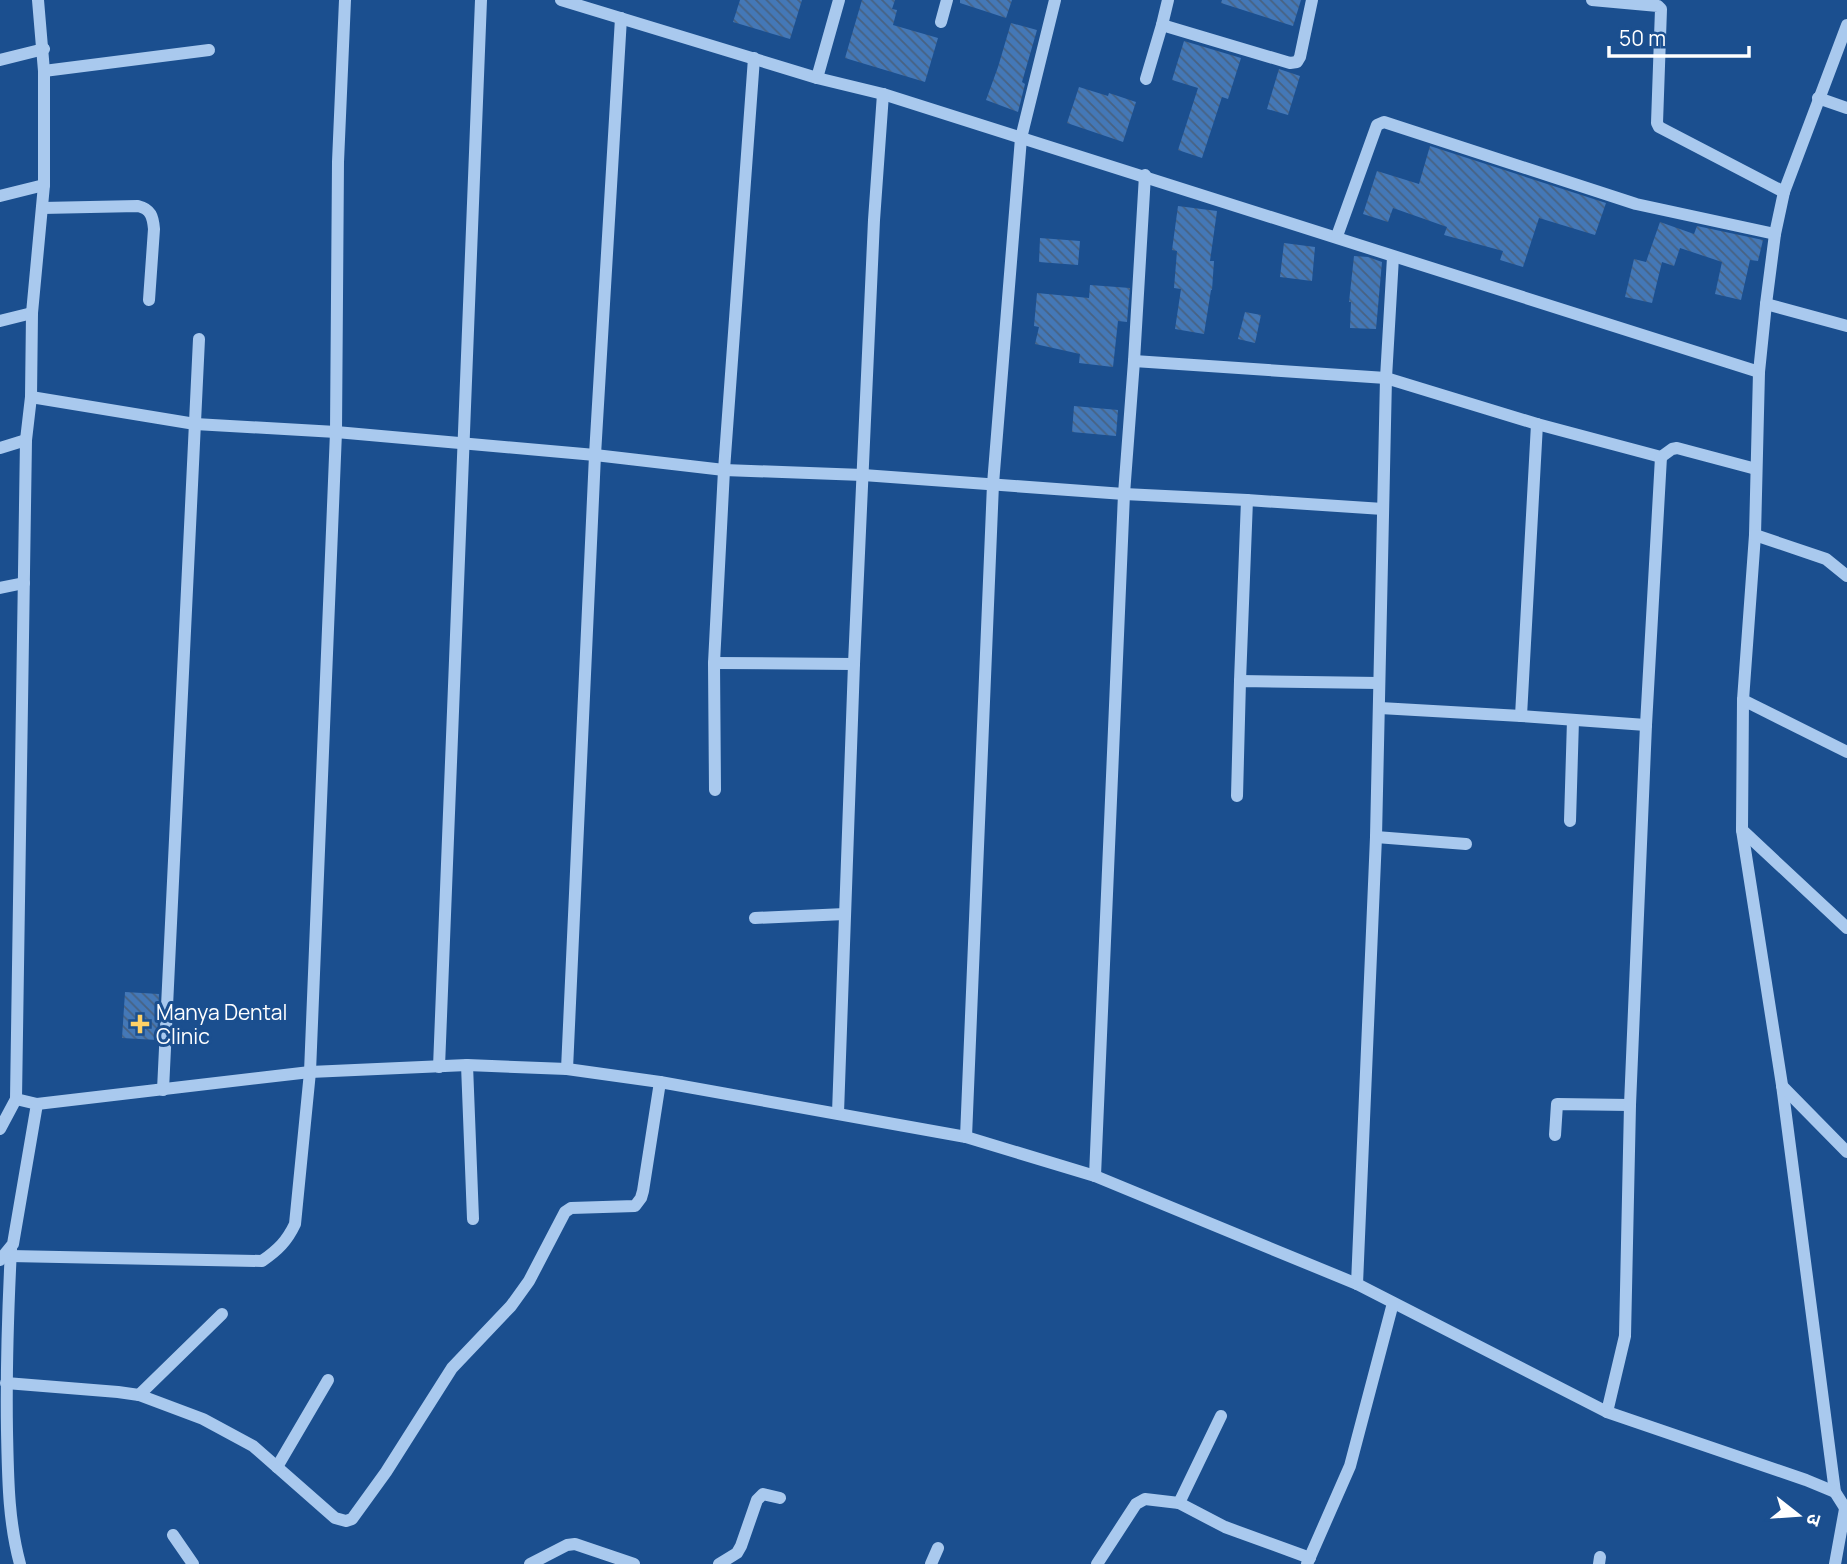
<svg xmlns="http://www.w3.org/2000/svg" width="1847" height="1564" font-family="Manrope,'Noto Sans Devanagari',sans-serif">
	<defs>
		<pattern id="building-back-hatch" width="6" height="6" patternUnits="userSpaceOnUse" patternTransform="scale(1.75)"><rect width="6" height="6" fill="#4478b7"/><path d="M-1 5l2 2M0 0l6 6M5-1l2 2" fill="none" stroke="#486282"/></pattern>
	</defs>
	<rect width="100%" height="100%" fill="#1b4f8f"/>
	<g fill="url(#building-back-hatch)">
		<path d="M740,0H802L790,39L733,22Z"/>
		<path d="M862,0H895L892,9L897,10L893,25L938,38L925,82L845,58Z"/>
		<path d="M960,0H1012L1006,18L960,3Z"/>
		<path d="M1222,0H1301L1293,26L1221,3Z"/>
		<path d="M1011,23L1037,30L1022,82L1025,84L1018,112L986,100L998,67Z"/>
		<path d="M1184,41L1241,58L1228,99L1222,97L1202,158L1178,150L1198,88L1172,80Z"/>
		<path d="M1279,69L1300,76L1288,115L1267,109Z"/>
		<path d="M1079,87L1108,96L1109,93L1136,102L1123,142L1067,123Z"/>
		<path d="M1430,146L1606,203L1595,235L1539,218L1523,267L1500,260L1503,251L1444,235L1447,227L1393,208L1388,222L1363,214L1377,171L1419,184Z"/>
		<path d="M1178,206L1217,211L1210,261H1214L1212,290H1211L1204,334L1175,329L1181,289L1174,288L1177,251L1172,250Z"/>
		<path d="M1660,222L1694,234L1697,226L1763,240L1758,261L1750,260L1741,300L1715,294L1722,262L1680,248L1674,266L1662,262L1652,303L1625,297L1634,259L1646,262Z"/>
		<path d="M1040,238L1080,241L1078,265L1039,262Z"/>
		<path d="M1284,243L1315,247L1312,281L1280,277Z"/>
		<path d="M1354,256L1368,257L1382,262L1376,329L1350,328L1351,302H1349Z"/>
		<path d="M1090,285L1130,288L1127,322L1118,321L1113,367L1079,363L1080,354L1035,344L1039,327L1034,326L1037,293L1089,298Z"/>
		<path d="M1245,312L1261,315L1255,343L1238,339Z"/>
		<path d="M1074,406L1118,410L1116,436L1072,432Z"/>
		<path d="M125,992L159,994L157,1040L122,1038Z"/>
	</g>
	<g fill="none" stroke-linecap="round" stroke-linejoin="round">
		<g stroke="#a9c9ee" stroke-width="12">
			<path d="M561,0L817,78L883,94L1759,372"/>
			<path d="M1592,0L1658,6L1661,9L1657,123L1659,127L1784,192"/>
			<path d="M941,22L947,0"/>
			<path d="M1162,25L1168,0"/>
			<path d="M1847,25L1784,192L1775,234L1766,304L1759,372L1755,535L1743,700L1742,830L1782,1085L1835,1492L1847,1511"/>
			<path d="M0,60L44,49"/>
			<path d="M44,71L209,50"/>
			<path d="M817,78L839,0"/>
			<path d="M1146,79L1162,25L1290,63L1297,62L1300,57L1312,0"/>
			<path d="M1818,98L1847,108"/>
			<path d="M0,196L44,185"/>
			<path d="M42,208L138,206C151,209 153,217 154,229L149,300"/>
			<path d="M1337,236L1377,125L1384,122L1636,204L1775,234"/>
			<path d="M1766,304L1847,326"/>
			<path d="M0,321L32,313"/>
			<path d="M1134,361L1386,378L1537,424L1661,457L1672,449L1677,448L1756,469"/>
			<path d="M31,397L195,424L336,432L595,455L724,470L863,475L1124,494L1247,500L1383,509"/>
			<path d="M0,448L26,440"/>
			<path d="M1755,535L1826,559L1847,576"/>
			<path d="M0,588L24,583"/>
			<path d="M714,663L854,664"/>
			<path d="M1240,681L1247,500"/>
			<path d="M1743,700L1847,752"/>
			<path d="M1380,708L1521,716L1646,725"/>
			<path d="M1521,716L1537,424"/>
			<path d="M715,790L714,663L724,470L754,58"/>
			<path d="M1237,796L1240,681L1379,683"/>
			<path d="M1570,821L1573,720"/>
			<path d="M1742,830L1847,928"/>
			<path d="M1376,837L1466,844"/>
			<path d="M755,918L845,914"/>
			<path d="M467,1065L473,1219"/>
			<path d="M439,1067L481,0"/>
			<path d="M567,1069L595,455L621,18"/>
			<path d="M1782,1086L1847,1152"/>
			<path d="M163,1090L199,339"/>
			<path d="M16,1099L37,1104L310,1072L467,1065L567,1069L660,1082L966,1137L1095,1176L1357,1284L1607,1412L1806,1480L1835,1492"/>
			<path d="M838,1113L854,664L874,220L883,94"/>
			<path d="M0,1129L16,1099L26,440L31,397L32,313L44,185V71L38,0"/>
			<path d="M1555,1135L1557,1104L1630,1105"/>
			<path d="M966,1137L993,484L1021,138L1055,0"/>
			<path d="M1095,1176L1124,494L1134,361L1145,175"/>
			<path d="M11,1249C8,1309 6,1370 7,1431C8,1476 8,1520 20,1564"/>
			<path d="M10,1256L262,1261C278,1250 287,1241 295,1224L310,1072L336,432L338,162L345,0"/>
			<path d="M0,1260L13,1244L37,1104"/>
			<path d="M1357,1284L1376,837L1386,378L1393,257"/>
			<path d="M6,1383L118,1392L139,1395L203,1419L253,1446L335,1518L346,1521L352,1519L386,1472L452,1368L511,1306L529,1281L565,1212L571,1208L635,1206L641,1198L643,1191L660,1082"/>
			<path d="M139,1395L222,1314"/>
			<path d="M1607,1412L1625,1336L1630,1105L1646,725L1661,457"/>
			<path d="M1221,1416L1179,1503L1225,1527L1310,1558"/>
			<path d="M277,1467L328,1380"/>
			<path d="M173,1535L193,1564"/>
			<path d="M530,1564L567,1545L575,1544L634,1564"/>
			<path d="M719,1564L737,1553L741,1546L757,1500L763,1494L780,1498"/>
			<path d="M931,1564L938,1548"/>
			<path d="M1097,1564L1136,1504L1145,1499L1179,1503"/>
			<path d="M1307,1564L1350,1466L1393,1303"/>
			<path d="M1599,1564L1600,1557"/>
			<path d="M1835,1564L1845,1509"/>
		</g>
	</g>
	<path fill="#ffd166" stroke="#1b4f8f" stroke-width="2.5" d="M136.5 1013.5h7v7h7v7h-7v7h-7v-7h-7v-7h7z"/>
	<g text-anchor="middle" dominant-baseline="central" stroke-width="6" stroke-linejoin="round" paint-order="stroke">
		<g font-size="21" fill="#fff" stroke="#1b4f8f" text-anchor="start">
			<text x="156" y="1012">Manya Dental<tspan x="156" dy="24">Clinic</tspan></text>
		</g>
	</g>
	<g transform="translate(1798 1515) rotate(107)" stroke="#1b4f8f" stroke-width="5" paint-order="stroke">
	<path d="M0-5L12 26L0 18L-12 26Z" fill="#ffffff"/>
	<text y="-10" font-size="19" font-weight="bold" text-anchor="middle" fill="#ffffff">उ</text>
	</g>
	<path d="M1609 46v10h140v-10" fill="none" stroke="#ffffff" stroke-width="3.5"/>
	<text x="1619" y="46" font-size="21" fill="#ffffff" stroke="#1b4f8f" stroke-width="5" paint-order="stroke">50 m</text>
</svg>
